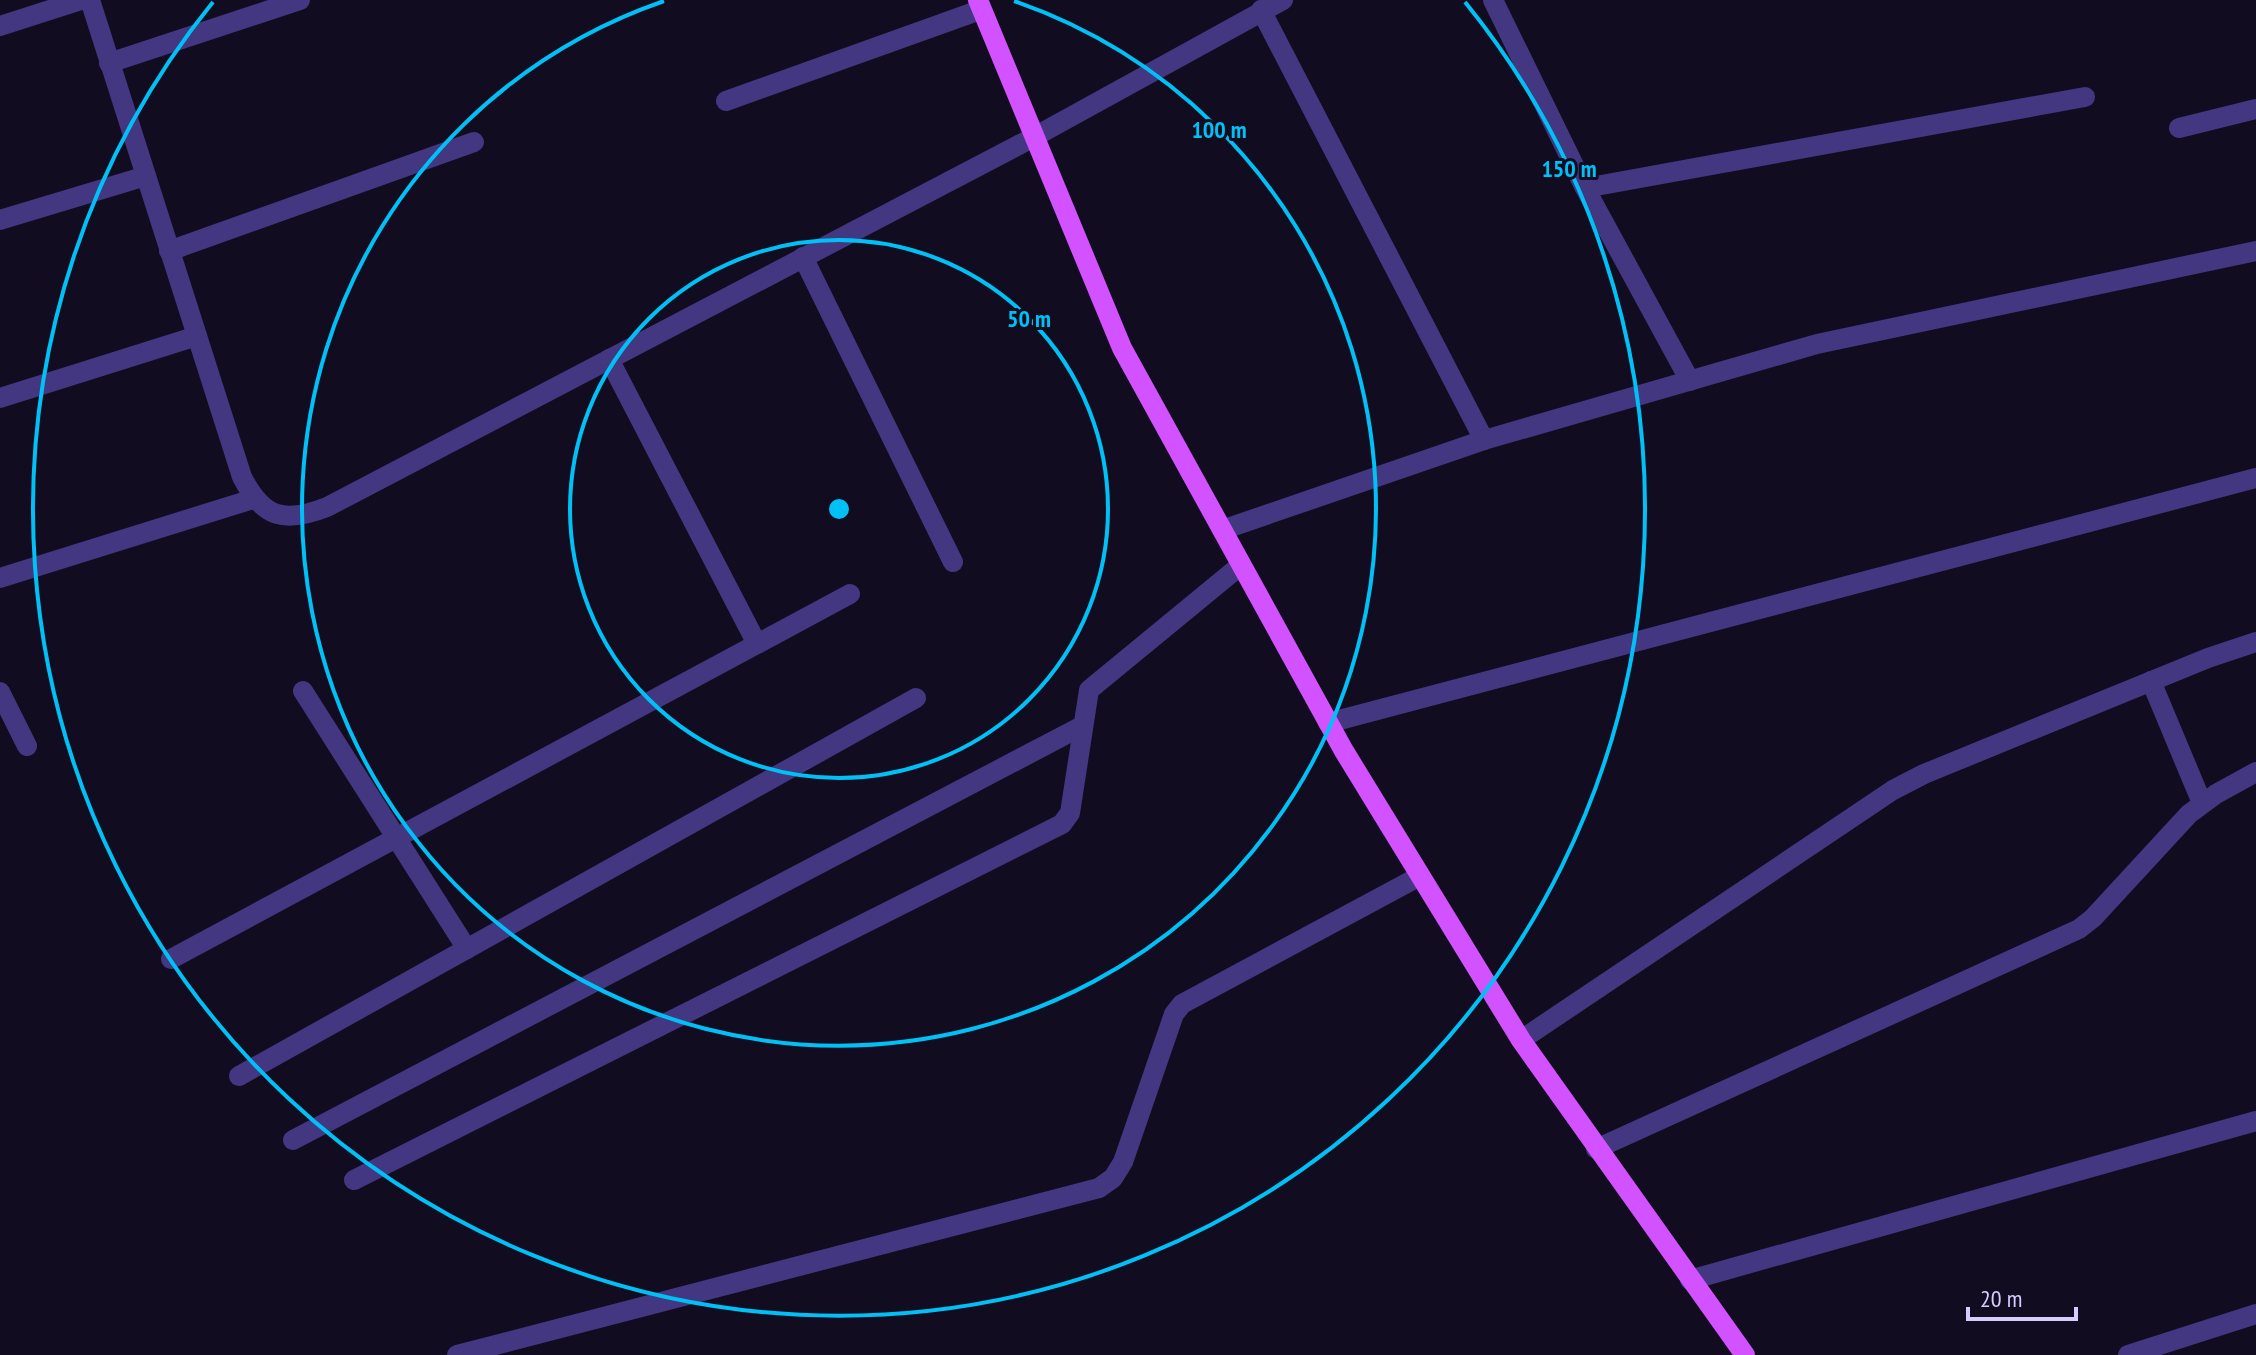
<svg xmlns="http://www.w3.org/2000/svg" width="2256" height="1355" font-family="'PT Sans Narrow',sans-serif">
	<rect width="100%" height="100%" fill="#120c20"/>
	<g fill="none" stroke-linecap="round" stroke-linejoin="round">
		<g stroke="#423780" stroke-width="20">
			<path d="M90,0L242,477C263,518 284,524 327,507L1034,137L1283,0"/>
			<path d="M1493,0L1585,188L1690,381"/>
			<path d="M1261,10L1484,440"/>
			<path d="M0,26L81,0"/>
			<path d="M109,63L300,0"/>
			<path d="M726,101L980,10"/>
			<path d="M2179,128L2256,109"/>
			<path d="M1585,188L2085,97"/>
			<path d="M0,220L146,176"/>
			<path d="M169,251L474,142"/>
			<path d="M803,257L953,562"/>
			<path d="M609,359L757,644"/>
			<path d="M0,398L197,336"/>
			<path d="M1222,530L1484,440L1817,344L2256,251"/>
			<path d="M0,578L253,499"/>
			<path d="M2151,681L2202,803"/>
			<path d="M303,691L467,949"/>
			<path d="M0,692L27,746"/>
			<path d="M1328,723L2256,478"/>
			<path d="M171,959L850,594"/>
			<path d="M1521,1040L1893,790L1924,774L2208,658L2256,642"/>
			<path d="M239,1076L916,698"/>
			<path d="M293,1140L1082,726"/>
			<path d="M1596,1149L2079,929L2093,918L2189,814L2216,794L2256,772"/>
			<path d="M354,1180L1062,824L1070,813L1089,690L1241,565"/>
			<path d="M1690,1280L2256,1121"/>
			<path d="M457,1355L1099,1188L1113,1178L1123,1162L1174,1014L1182,1004L1420,876"/>
			<path d="M2128,1355L2256,1314"/>
		</g>
		<path stroke="#d352ff" stroke-width="20" d="M978,0L1122,348L1344,751L1521,1040L1745,1355"/>
	</g>
	<g fill="none" stroke="#00c0f6" stroke-width="4">
		<circle cx="839" cy="509" r="269"/>
		<path d="M1014 1A537 537 0 1 1 664 1"/>
		<path d="M1465 2A806 806 0 1 1 213 2"/>
	</g>
	<circle cx="839" cy="509" r="12" fill="#00c0f6" stroke="#120c20" stroke-width="4"/>
	<g font-size="24" text-anchor="middle" font-weight="bold" fill="#00c0f6" stroke="#120c20" stroke-width="6" stroke-linejoin="round" paint-order="stroke">
		<text x="1219" y="138">100 m</text>
		<text x="1569" y="177">150 m</text>
		<text x="1029" y="327">50 m</text>
	</g>
	<path d="M1968 1307v12h108v-12" fill="none" stroke="#d8cbff" stroke-width="4"/>
	<text x="1980" y="1307" font-size="24" fill="#d8cbff" stroke="#120c20" stroke-width="6" paint-order="stroke">20 m</text>
</svg>
